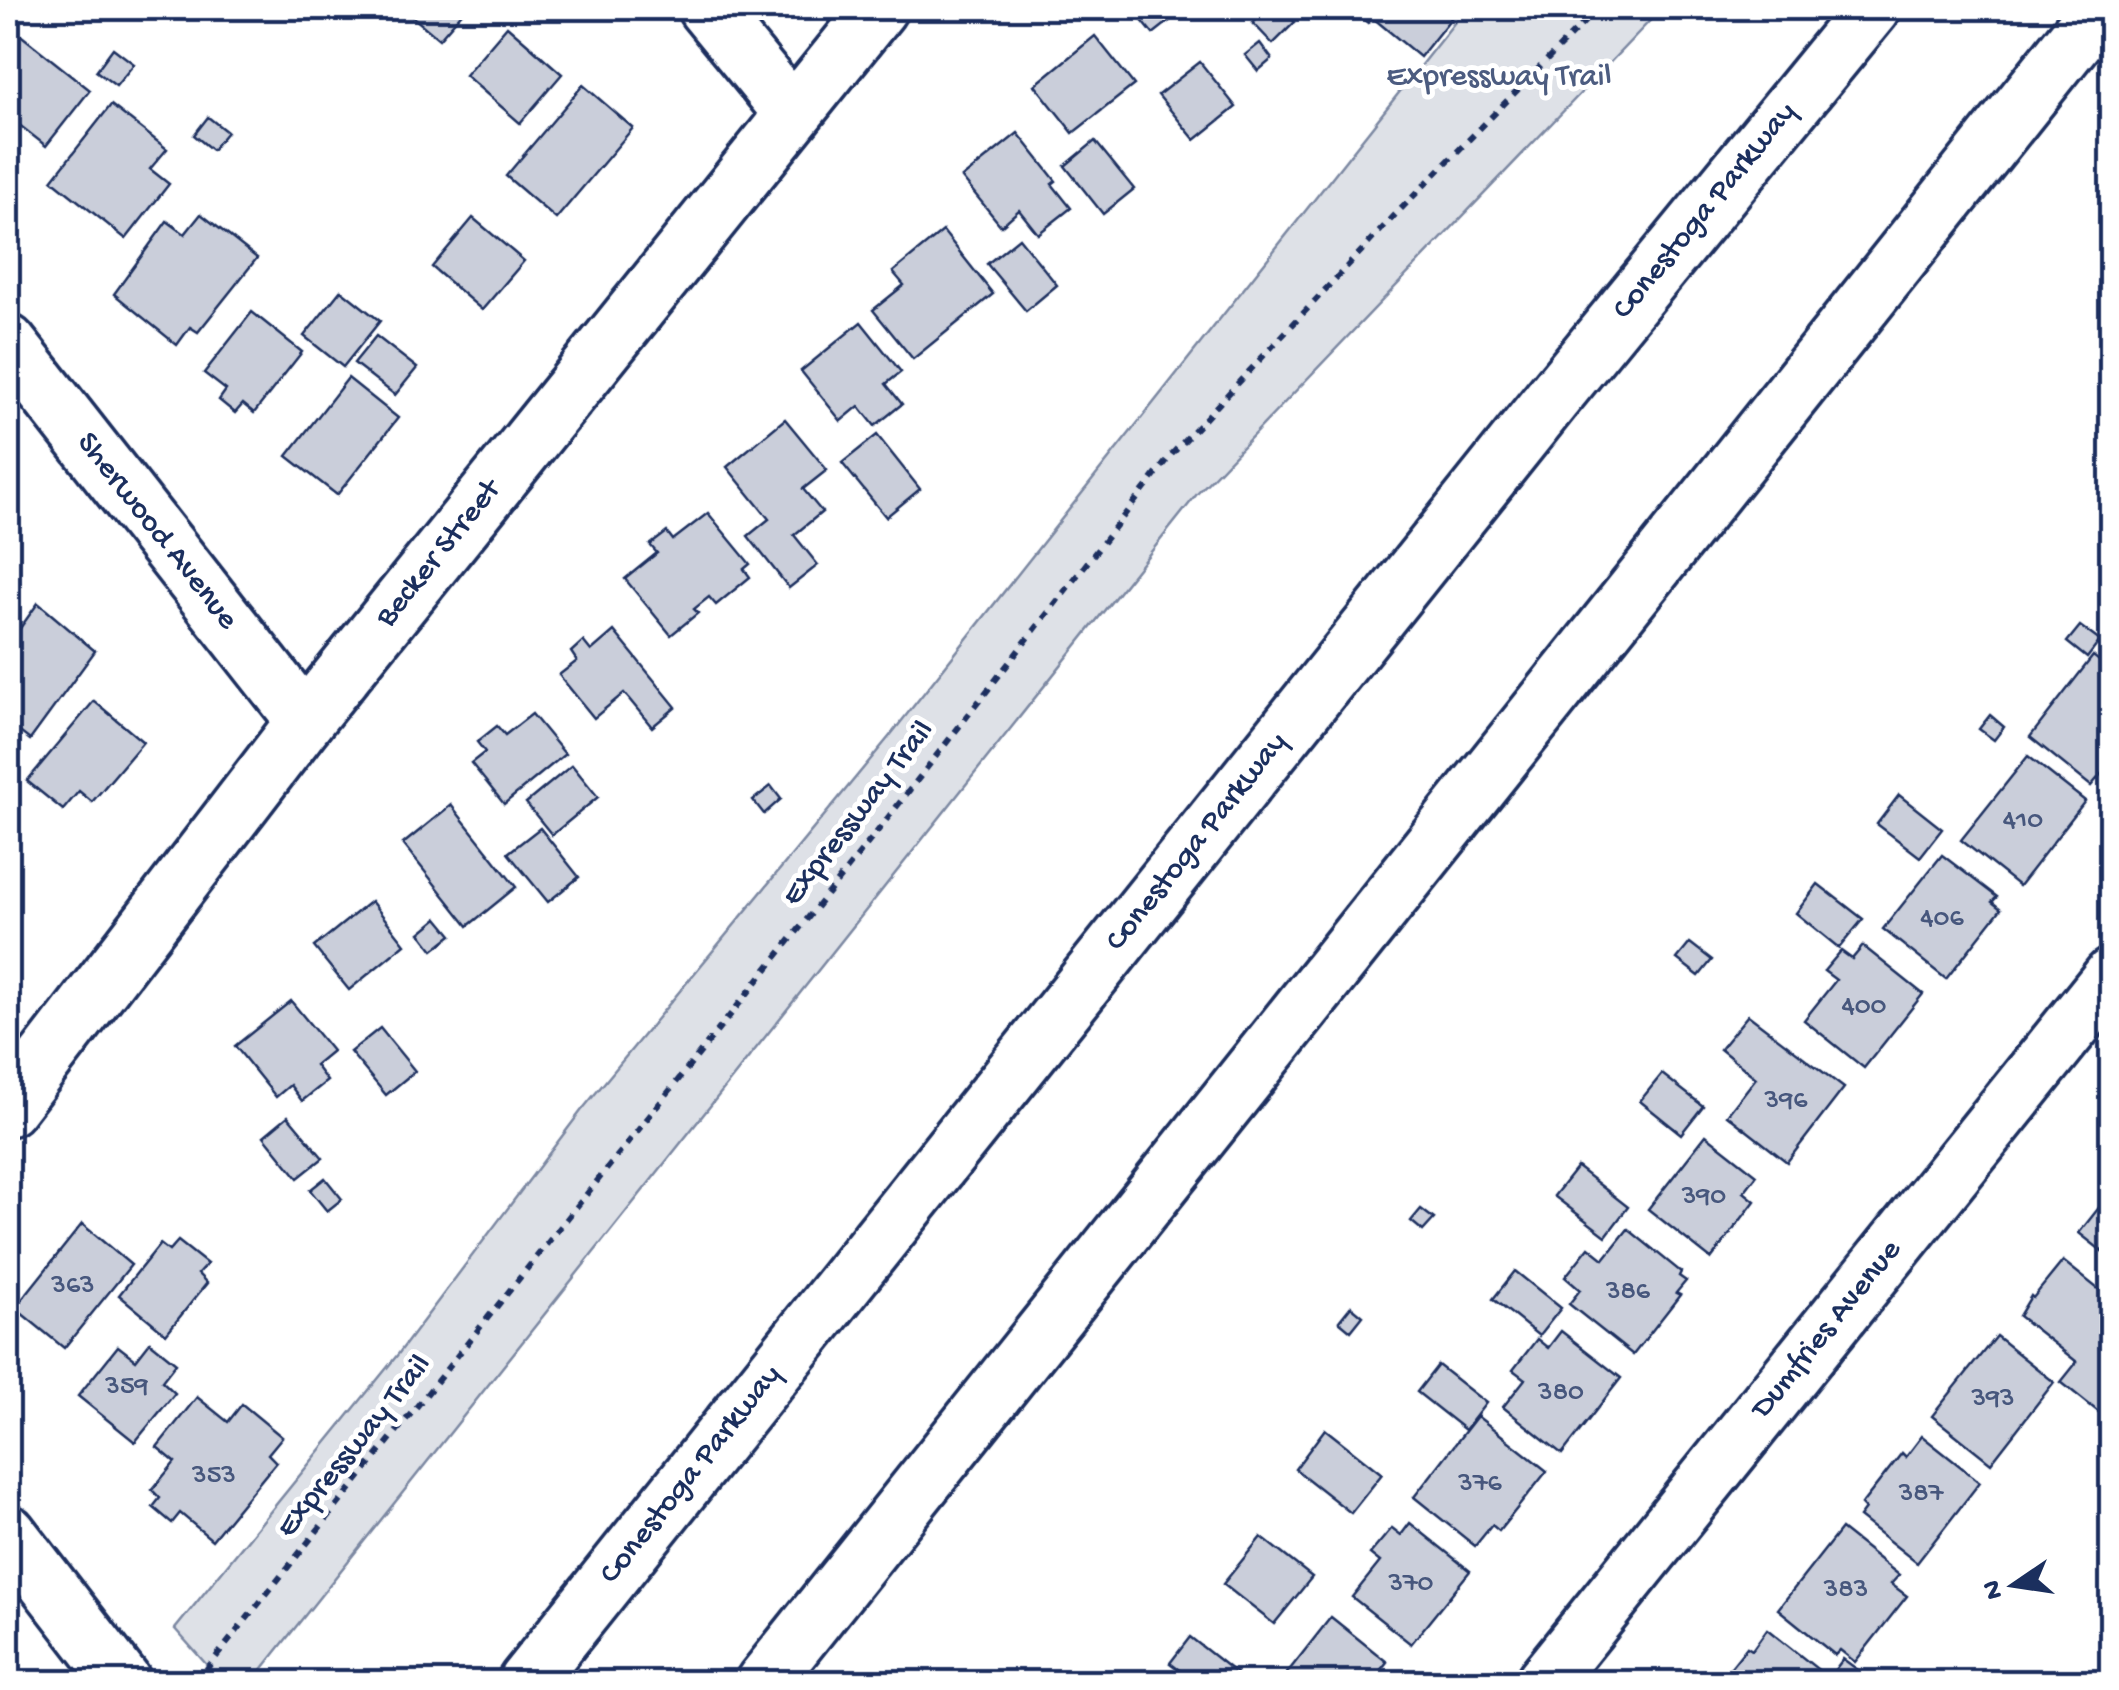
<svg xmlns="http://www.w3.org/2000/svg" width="2119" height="1690" font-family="'Gochi Hand',sans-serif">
	<rect width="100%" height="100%" fill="#fff"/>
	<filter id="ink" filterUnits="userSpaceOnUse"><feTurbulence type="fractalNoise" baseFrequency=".01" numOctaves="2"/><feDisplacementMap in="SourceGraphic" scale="20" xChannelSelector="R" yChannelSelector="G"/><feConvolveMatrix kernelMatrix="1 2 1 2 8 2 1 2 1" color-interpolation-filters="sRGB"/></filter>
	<g filter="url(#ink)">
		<path fill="#dee1e7" stroke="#7c88a2" stroke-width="2.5" d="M1466,8H1662L1197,494L252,1682H222L175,1629L399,1353L581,1111L889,737Z"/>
		<g fill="#caceda" stroke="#1b2f5e" stroke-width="2.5">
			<path d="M402,8H466L439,39Z"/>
			<path d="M1132,8H1186L1153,34Z"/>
			<path d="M1269,8H1280L1295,22L1273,44L1253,23Z"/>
			<path d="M1349,8H1459L1420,57L1373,18L1368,23Z"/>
			<path d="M507,26L562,74L520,123L465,75Z"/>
			<path d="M18,33L90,90L46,146L13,120L8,127V47Z"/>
			<path d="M1095,36L1134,85L1073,133L1035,85Z"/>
			<path d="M1260,43L1272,59L1258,71L1245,55Z"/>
			<path d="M113,48L134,64L116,86L96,71Z"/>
			<path d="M1200,62L1236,107L1195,140L1158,95Z"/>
			<path d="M583,85L633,128L556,219L506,176Z"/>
			<path d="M111,105L167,149L150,169L169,184L126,239L52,180Z"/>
			<path d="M208,117L227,132L212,150L194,135Z"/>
			<path d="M1018,133L1056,181L1052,184L1071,208L1038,234L1019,210L1001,226L962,178Z"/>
			<path d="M1095,141L1134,189L1103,214L1065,166Z"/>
			<path d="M201,214L257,258L198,332L190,327L177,345L114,294L167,221L185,234Z"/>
			<path d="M473,218L524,261L482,310L432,267Z"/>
			<path d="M943,231L993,294L913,359L873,310L904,285L893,272Z"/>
			<path d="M1019,238L1057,285L1026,311L987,264Z"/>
			<path d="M341,290L380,321L343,367L304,336Z"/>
			<path d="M252,312L302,352L254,413L243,404L235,413L219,400L226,390L204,373Z"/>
			<path d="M861,322L901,372L886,384L902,404L875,426L859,406L841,421L801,371Z"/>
			<path d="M376,336L417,368L395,395L354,363Z"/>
			<path d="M348,378L398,418L337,495L287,456Z"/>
			<path d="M785,419L827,470L803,489L822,512L794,535L818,565L789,588L748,536L769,519L727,467Z"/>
			<path d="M877,435L920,489L886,517L842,463Z"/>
			<path d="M708,513L750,564L744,569L750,577L716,605L709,597L694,609L698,613L671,635L625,579L657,553L650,545L667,532L673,540Z"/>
			<path d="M38,603L95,651L30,740L8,723V645Z"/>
			<path d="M2080,626L2100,641L2087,658L2067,642Z"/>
			<path d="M614,631L676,707L652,727L624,693L594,718L559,675L577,661L571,652L583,641L591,651Z"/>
			<path d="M2093,656L2112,671V761L2091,786L2030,737Z"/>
			<path d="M94,701L143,742L92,802L79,791L63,810L27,781Z"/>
			<path d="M532,714L565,754L504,804L471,763L485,752L477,742L497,726L505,735Z"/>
			<path d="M1990,715L2004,727L1994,740L1979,729Z"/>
			<path d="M2028,756L2085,801L2019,886L1961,840Z"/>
			<path d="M572,765L598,797L552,835L526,803Z"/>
			<path d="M771,786L781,799L764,814L753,800Z"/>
			<path d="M1899,795L1942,829L1920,857L1877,824Z"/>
			<path d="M451,805L516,887L468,926L403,844Z"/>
			<path d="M540,828L579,877L548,902L508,853Z"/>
			<path d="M1942,855L1997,897L1992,902L2001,909L1946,979L1883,929Z"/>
			<path d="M1818,884L1863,919L1839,948L1796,913Z"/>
			<path d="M371,901L405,944L349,990L314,947Z"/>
			<path d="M438,918L452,935L433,950L420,933Z"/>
			<path d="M1690,943L1712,960L1699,976L1677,959Z"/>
			<path d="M1863,946L1923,994L1864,1068L1804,1020L1836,980L1824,971L1841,951L1852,959Z"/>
			<path d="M291,1001L332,1051L315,1065L327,1081L302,1101L290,1085L276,1097L235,1046Z"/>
			<path d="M1748,1015L1844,1088L1787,1162L1727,1115L1756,1078L1720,1049Z"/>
			<path d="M380,1028L415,1071L386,1095L350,1052Z"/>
			<path d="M1662,1074L1703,1106L1681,1134L1640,1101Z"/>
			<path d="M288,1116L323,1158L298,1178L264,1136Z"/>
			<path d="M1706,1135L1757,1175L1744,1192L1755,1201L1711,1259L1648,1209Z"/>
			<path d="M1577,1167L1628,1207L1606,1236L1554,1196Z"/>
			<path d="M325,1178L342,1199L327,1211L310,1190Z"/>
			<path d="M2112,1191V1259L2079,1233Z"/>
			<path d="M1421,1209L1434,1219L1423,1231L1411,1221Z"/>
			<path d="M82,1224L131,1265L64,1348L15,1308Z"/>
			<path d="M1628,1229L1681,1272L1679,1276L1686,1281L1676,1293L1680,1295L1633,1355L1569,1304L1580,1290L1565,1277L1589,1247L1604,1259Z"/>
			<path d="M178,1241L207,1264L198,1274L207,1283L166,1334L119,1295L160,1244L169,1251Z"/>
			<path d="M2063,1261L2112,1300V1358L2101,1372L2112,1380L2111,1422L2061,1382L2077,1362L2019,1316L2031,1296L2033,1298Z"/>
			<path d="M1515,1271L1561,1308L1539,1336L1493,1299Z"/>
			<path d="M1351,1306L1363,1316L1351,1331L1339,1321Z"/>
			<path d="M1561,1331L1621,1378L1562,1454L1503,1407L1525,1379L1513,1370L1537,1339L1548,1348Z"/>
			<path d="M1996,1336L2054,1382L1991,1463L1932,1416Z"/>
			<path d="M150,1342L176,1363L162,1381L175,1393L135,1442L78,1396L118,1346L136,1360Z"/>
			<path d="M1438,1365L1486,1403L1465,1430L1417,1392Z"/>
			<path d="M197,1397L228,1422L242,1404L282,1437L268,1454L276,1462L212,1540L180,1513L172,1523L153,1507L160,1498L152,1490L175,1462L157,1447Z"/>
			<path d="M1477,1416L1547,1471L1499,1531L1492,1525L1475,1546L1414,1497Z"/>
			<path d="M1325,1429L1382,1474L1351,1513L1295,1469Z"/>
			<path d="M1922,1436L1980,1482L1917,1563L1859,1517L1865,1509L1861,1505L1902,1453L1906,1457Z"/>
			<path d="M1410,1523L1470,1571L1411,1644L1352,1597L1380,1562L1370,1554L1392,1528L1401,1535Z"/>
			<path d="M1841,1529L1899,1575L1891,1584L1907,1596L1855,1662L1840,1650L1835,1655L1778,1609Z"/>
			<path d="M1261,1537L1312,1577L1274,1624L1223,1584Z"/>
			<path d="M1331,1617L1387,1662L1371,1682H1280Z"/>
			<path d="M1767,1629L1826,1676L1820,1682H1719L1747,1647L1752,1650Z"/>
			<path d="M1190,1637L1237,1674L1231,1682H1195L1170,1663Z"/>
			<path d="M1843,1659L1862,1673L1854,1682H1841L1831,1675Z"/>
		</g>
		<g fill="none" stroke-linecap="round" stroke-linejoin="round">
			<g stroke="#1b2f5e" stroke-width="62">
				<g id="minor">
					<path d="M706,8L792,113"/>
					<path id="s1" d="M8,343L305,721"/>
					<path id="s2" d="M8,1108L305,721L879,8"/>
					<path d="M8,1533L123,1682"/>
					<path id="s3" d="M1544,1682L2112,976"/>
				</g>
			</g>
			<g stroke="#1b2f5e" stroke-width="62">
				<g id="highway">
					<path id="s4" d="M526,1682L1552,399L1872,8"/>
					<path d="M764,1682L2100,8"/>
				</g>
			</g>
			<path stroke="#1b2f5e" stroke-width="6" stroke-dasharray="8 8" stroke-linecap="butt" d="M196,1682L876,833L1172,454L1394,216L1598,8"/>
			<use href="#minor" stroke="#fff" stroke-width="55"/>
			<use href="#highway" stroke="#fff" stroke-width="55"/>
		</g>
	</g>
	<g text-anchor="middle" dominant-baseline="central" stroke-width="10" stroke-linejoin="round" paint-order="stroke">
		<g font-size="28" fill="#47577d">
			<text x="2023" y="821">410</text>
			<text x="1942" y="919">406</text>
			<text x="1864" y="1007">400</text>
			<text x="1786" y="1101">396</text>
			<text x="1704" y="1197">390</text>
			<text x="73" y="1286">363</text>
			<text x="1628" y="1292">386</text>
			<text x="127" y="1387">359</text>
			<text x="1561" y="1393">380</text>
			<text x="1993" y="1399">393</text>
			<text x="214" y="1476">353</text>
			<text x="1480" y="1484">376</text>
			<text x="1921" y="1494">387</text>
			<text x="1411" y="1584">370</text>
			<text x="1846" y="1590">383</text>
		</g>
		<g font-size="32" fill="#4c5c80" stroke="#fff">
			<text x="1499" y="78">Expressway Trail</text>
		</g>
		<g font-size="32" fill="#1b2f5e" stroke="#fff">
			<text stroke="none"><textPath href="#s4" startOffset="1885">Conestoga Parkway</textPath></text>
			<text stroke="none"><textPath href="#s1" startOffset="240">Sherwood Avenue</textPath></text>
			<text stroke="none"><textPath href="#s2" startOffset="702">Becker Street</textPath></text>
			<text transform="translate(859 814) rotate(-52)">Expressway Trail</text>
			<text stroke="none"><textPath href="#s4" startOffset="1075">Conestoga Parkway</textPath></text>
			<text stroke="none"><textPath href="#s3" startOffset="452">Dumfries Avenue</textPath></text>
			<text transform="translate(355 1447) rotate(-51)">Expressway Trail</text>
			<text stroke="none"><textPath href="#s4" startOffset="265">Conestoga Parkway</textPath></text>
		</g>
	</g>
	<rect width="2119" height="1690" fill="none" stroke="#fff" stroke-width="40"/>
	<rect x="20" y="20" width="2079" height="1650" fill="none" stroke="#1b2f5e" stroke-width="4" filter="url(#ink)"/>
	<g transform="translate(2014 1585) rotate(257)" stroke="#ffffff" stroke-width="8" paint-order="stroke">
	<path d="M0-8L18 38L0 25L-18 38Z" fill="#1b2f5e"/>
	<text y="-15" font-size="28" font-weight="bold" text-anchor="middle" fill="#1b2f5e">N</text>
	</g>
</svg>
